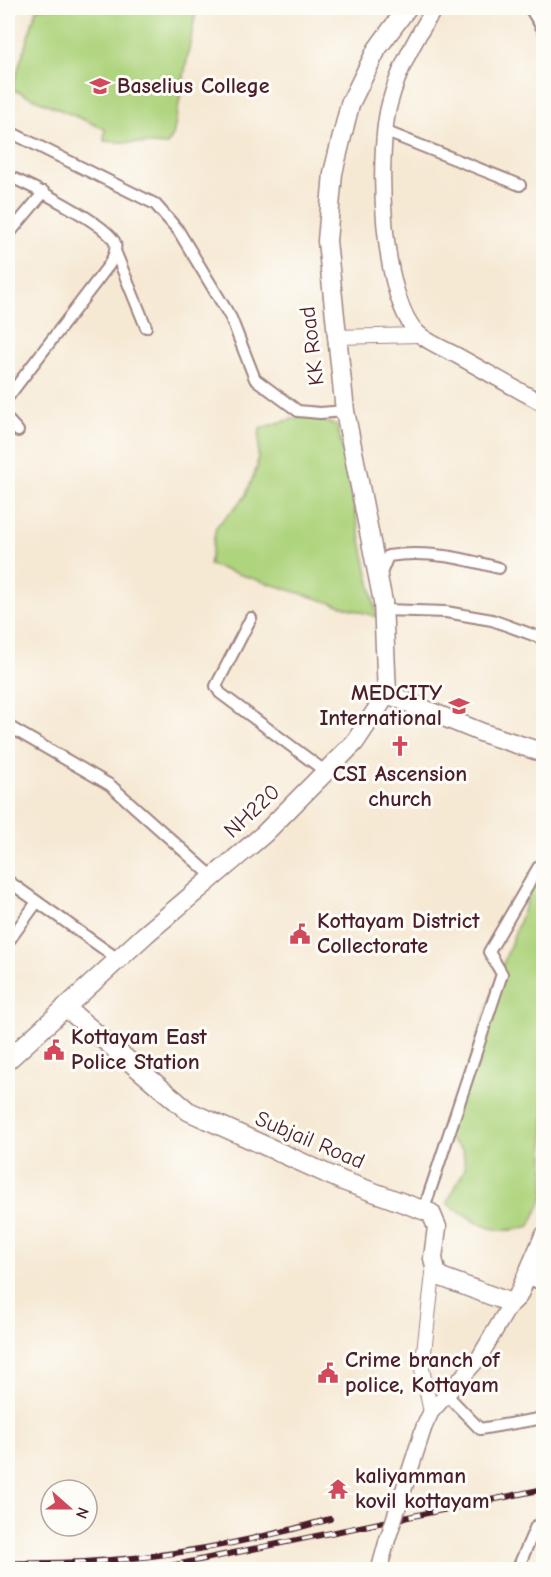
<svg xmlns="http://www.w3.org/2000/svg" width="551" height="1577" font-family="'Comic Neue',sans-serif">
	<rect width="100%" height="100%" fill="#fdfcf7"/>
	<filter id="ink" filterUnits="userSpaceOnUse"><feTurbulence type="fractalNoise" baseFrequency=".0167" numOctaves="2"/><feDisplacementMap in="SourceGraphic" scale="12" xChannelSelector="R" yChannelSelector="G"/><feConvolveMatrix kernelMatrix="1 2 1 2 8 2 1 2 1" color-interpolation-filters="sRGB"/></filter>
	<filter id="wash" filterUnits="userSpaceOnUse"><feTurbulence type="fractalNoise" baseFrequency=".008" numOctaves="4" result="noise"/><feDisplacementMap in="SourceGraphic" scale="24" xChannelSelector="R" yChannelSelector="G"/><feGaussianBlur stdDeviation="1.35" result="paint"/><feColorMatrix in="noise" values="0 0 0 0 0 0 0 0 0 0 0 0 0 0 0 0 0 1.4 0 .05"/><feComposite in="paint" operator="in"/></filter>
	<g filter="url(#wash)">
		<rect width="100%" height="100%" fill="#f6e9d4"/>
		<g fill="#afd47e" stroke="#7c7a54" stroke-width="1.5">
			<path d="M37,8H188L196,11L173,136L167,145L104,141L105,129L12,89Z"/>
			<path d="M303,416L337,425L377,617L209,565L216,527L245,497L257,467L260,428Z"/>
			<path d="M534,882L544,886V1196L530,1226C492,1238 478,1223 447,1203L465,1169L463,1150L446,1137L493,991Z"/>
		</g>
	</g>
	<g filter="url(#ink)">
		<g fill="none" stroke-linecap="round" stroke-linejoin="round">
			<g stroke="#a08480" stroke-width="14">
				<g id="minor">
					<path d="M530,8L544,31"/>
					<path d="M384,131L520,185"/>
					<path d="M12,133L155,204L178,230L231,318L255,379L298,411L320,413L345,411"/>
					<path d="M8,176C27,184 108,224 115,243C117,250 113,258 109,265L8,397"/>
					<path d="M8,235L44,192"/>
					<path d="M115,251L146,327"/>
					<path d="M8,420L18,431"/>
					<path d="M380,576L388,556C427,550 462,558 499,568"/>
					<path d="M384,610L446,612L492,620L544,639"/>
					<path d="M251,618L216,686L220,693L326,772"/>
					<path d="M8,726L110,785L213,877"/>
					<path d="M8,881L118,959"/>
					<path d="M8,942L37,902"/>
					<path d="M424,1209L502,974L489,952L539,866"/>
					<path d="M526,1278L544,1285"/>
					<path d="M448,1396L480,1429L544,1418"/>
					<path d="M517,1570L536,1526"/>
				</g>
			</g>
			<g stroke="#a08480" stroke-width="16">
				<g id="tertiary">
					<path d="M335,337L420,335"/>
					<path d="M431,1412L422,1369L434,1265"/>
				</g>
			</g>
			<g stroke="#a08480" stroke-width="18">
				<g id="secondary">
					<path d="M435,8C416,37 399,68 390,102C376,150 380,302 420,335C430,343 444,349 456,355C485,371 514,388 544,404"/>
					<path d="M424,1427L431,1412L479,1358L511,1303"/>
					<path d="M379,1570L387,1541"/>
				</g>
			</g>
			<g stroke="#a08480" stroke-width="21">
				<path id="primary" d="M387,694L383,602L345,411L327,241L333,173L350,104L377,49L407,8"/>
			</g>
			<g stroke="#a08480" stroke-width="21">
				<g id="trunk">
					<path d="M65,1007L188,1111L343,1181L431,1213L437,1227L433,1258L436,1272L441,1277L511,1303L518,1296L544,1236"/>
					<path d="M8,1060L146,934L264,834L355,742L387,694L483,733L544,753"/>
				</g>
			</g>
			<use href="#minor" stroke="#fff" stroke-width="10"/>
			<use href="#tertiary" stroke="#fff" stroke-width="14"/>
			<use href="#secondary" stroke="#fff" stroke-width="15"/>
			<use href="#primary" stroke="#fff" stroke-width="18"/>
			<use href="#trunk" stroke="#fff" stroke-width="18"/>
			<g stroke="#4a1f2b" stroke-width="6">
				<g id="rail">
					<path d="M8,1563C119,1566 223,1550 330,1519"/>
					<path d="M151,1570L544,1489"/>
				</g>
			</g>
			<use href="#rail" stroke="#fdfcf7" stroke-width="4" stroke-dasharray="11" stroke-linecap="butt"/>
			<g stroke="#a08480" stroke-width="18" stroke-linecap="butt">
				<path id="secondary-bridge" d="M387,1541L424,1427"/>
			</g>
			<use href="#secondary-bridge" stroke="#fff" stroke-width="15"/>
		</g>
	</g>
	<defs>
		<g id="university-bare" transform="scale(1.62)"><path d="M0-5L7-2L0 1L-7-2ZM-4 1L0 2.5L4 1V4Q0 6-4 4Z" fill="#d1495b" stroke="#fdfcf7" stroke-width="2.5" paint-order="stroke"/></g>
		<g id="church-bare" transform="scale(1.62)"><path d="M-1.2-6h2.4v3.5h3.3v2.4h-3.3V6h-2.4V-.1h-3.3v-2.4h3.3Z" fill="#d1495b" stroke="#fdfcf7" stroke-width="2.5" paint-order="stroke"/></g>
		<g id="civic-bare" transform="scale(1.62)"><path d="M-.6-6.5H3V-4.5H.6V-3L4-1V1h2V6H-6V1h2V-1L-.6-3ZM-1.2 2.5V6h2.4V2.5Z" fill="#d1495b" stroke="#fdfcf7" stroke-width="2.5" paint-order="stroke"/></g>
		<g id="temple-bare" transform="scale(1.62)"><path d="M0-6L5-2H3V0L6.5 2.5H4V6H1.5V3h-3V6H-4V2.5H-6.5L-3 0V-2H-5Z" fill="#d1495b" stroke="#fdfcf7" stroke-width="2.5" paint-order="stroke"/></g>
	</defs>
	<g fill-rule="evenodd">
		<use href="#university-bare" x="100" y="86"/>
		<use href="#university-bare" x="459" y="706"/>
		<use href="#church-bare" x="400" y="746"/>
		<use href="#civic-bare" x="300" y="934"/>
		<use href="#civic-bare" x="54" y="1050"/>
		<use href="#civic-bare" x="328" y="1373"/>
		<use href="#temple-bare" x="338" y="1489"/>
	</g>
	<g text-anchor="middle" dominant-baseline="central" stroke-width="6" stroke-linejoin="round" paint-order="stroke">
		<g font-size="22" font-weight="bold" fill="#4a1f2b" stroke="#fdfcf7" text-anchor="start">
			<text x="117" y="86">Baselius College</text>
			<text x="442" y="693" text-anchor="end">MEDCITY<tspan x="442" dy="25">International</tspan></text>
			<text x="400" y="774" text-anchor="middle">CSI Ascension<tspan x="400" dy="25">church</tspan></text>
			<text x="317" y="921">Kottayam District<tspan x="317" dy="25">Collectorate</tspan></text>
			<text x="71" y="1037">Kottayam East<tspan x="71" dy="25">Police Station</tspan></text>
			<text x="345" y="1360">Crime branch of<tspan x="345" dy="25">police, Kottayam</tspan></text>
			<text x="355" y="1476">kaliyamman<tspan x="355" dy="25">kovil kottayam</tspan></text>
		</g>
		<g font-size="22" fill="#4a1f2b" stroke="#fdfcf7">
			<text transform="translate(312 346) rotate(-97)">KK Road</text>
			<text transform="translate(252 811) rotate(-43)">NH220</text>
			<text transform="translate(310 1140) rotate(23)">Subjail Road</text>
		</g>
	</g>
	<rect width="551" height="1577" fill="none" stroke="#fdfcf7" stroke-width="30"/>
	<g transform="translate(69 1508) rotate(111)"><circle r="28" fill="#fdfcf7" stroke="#b5a4a5" stroke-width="1.5"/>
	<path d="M0-4.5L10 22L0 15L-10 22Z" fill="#d1495b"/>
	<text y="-9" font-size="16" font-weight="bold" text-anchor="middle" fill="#4a1f2b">N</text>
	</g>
</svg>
